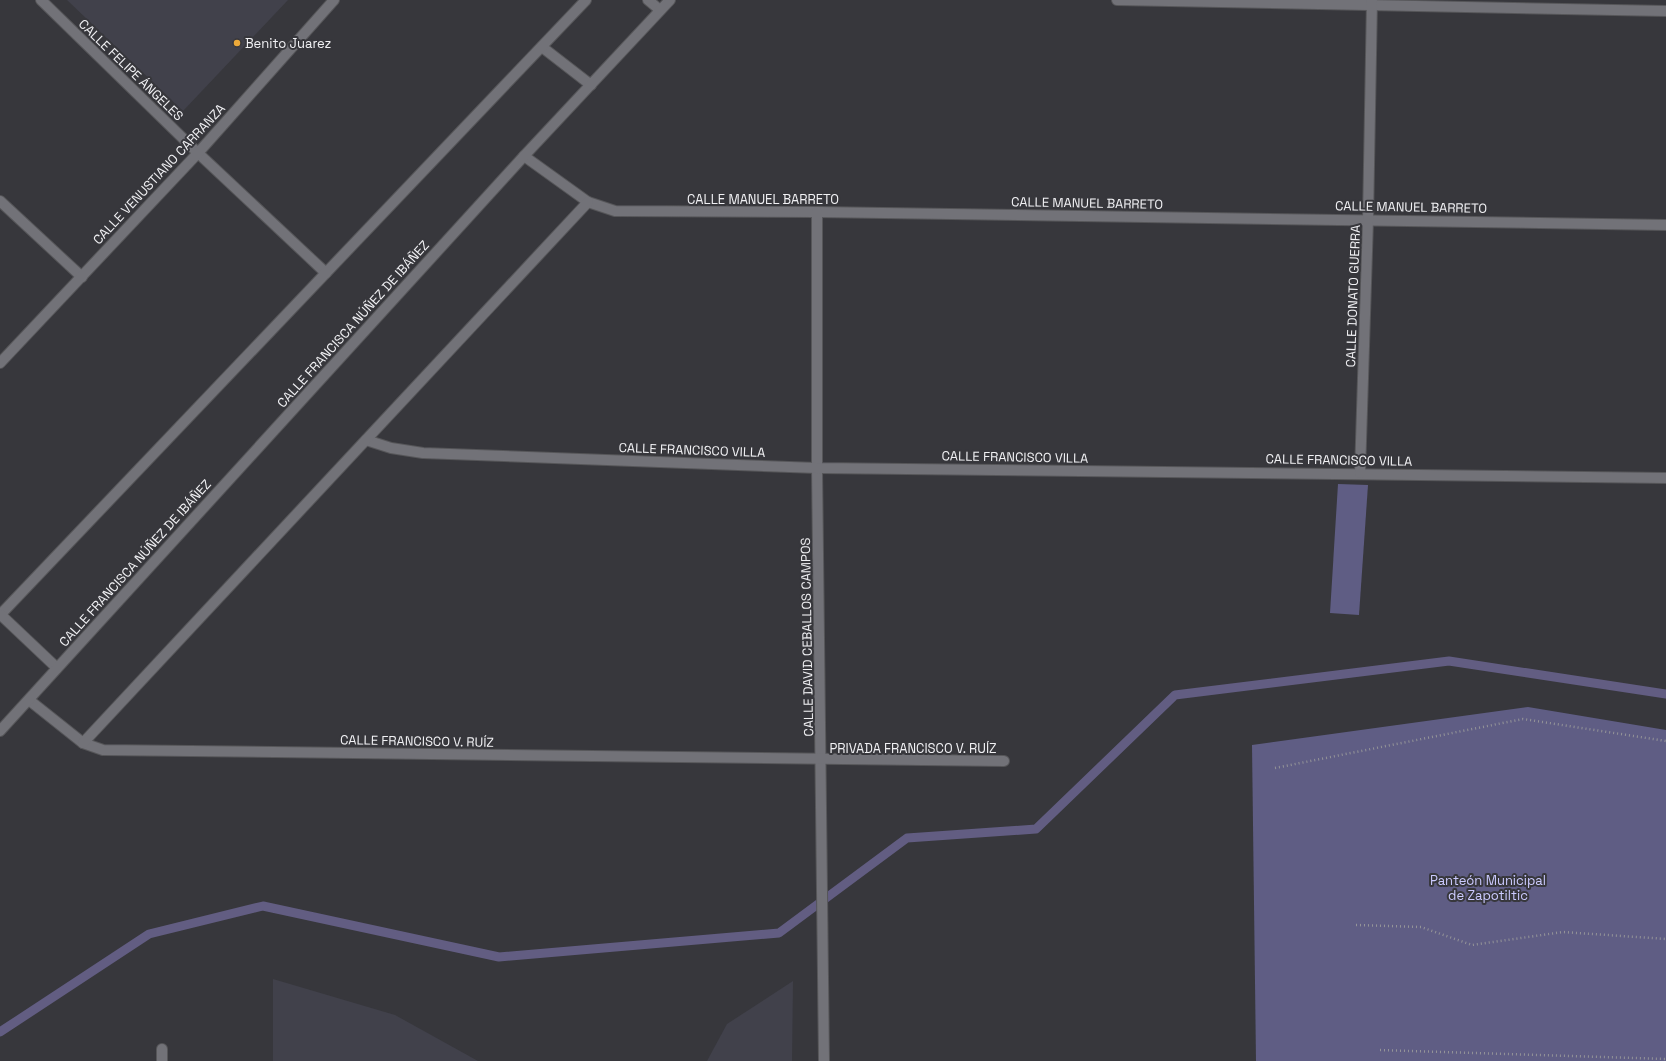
<svg xmlns="http://www.w3.org/2000/svg" width="1666" height="1061" font-family="'Space Grotesk',sans-serif">
	<rect width="100%" height="100%" fill="#37373c"/>
	<g fill="#41414b">
		<path d="M67,0H288L183,111Z"/>
		<path d="M273,979L395,1015L478,1061H273Z"/>
		<path d="M793,981L792,1061H707L727,1024Z"/>
	</g>
	<g fill="#5f5d84">
		<path d="M1338,484L1368,485L1359,615L1330,613Z"/>
		<path d="M1528,707L1666,730V1061H1256L1252,745Z"/>
	</g>
	<g fill="none" stroke-linecap="round" stroke-linejoin="round">
		<path stroke="#625d82" stroke-width="9" d="M0,1032L149,934L263,906L499,957L779,933L907,838L1036,829L1175,695L1449,661L1666,694"/>
		<g stroke="#565659" stroke-width="12">
			<g id="minor">
				<path d="M41,0L198,153L326,273"/>
				<path d="M648,0L660,10"/>
				<path d="M1117,0L1666,11"/>
				<path d="M542,47L591,85"/>
				<path d="M524,156L588,202L615,211L817,212L1666,225"/>
				<path d="M0,201L82,277"/>
				<path d="M817,212V468L824,1061"/>
				<path d="M0,363L198,153L334,0"/>
				<path d="M366,440L391,448L423,453L817,468L1666,478"/>
				<path d="M1360,473L1368,220L1372,0"/>
				<path d="M0,615L586,0"/>
				<path d="M1,615L57,668"/>
				<path d="M29,700L83,743L103,750L1004,761"/>
				<path d="M83,743L588,202"/>
				<path d="M162,1049V1061"/>
			</g>
		</g>
		<g stroke="#565659" stroke-width="12">
			<path id="tertiary" d="M0,731L524,156L670,0"/>
		</g>
		<g stroke="#949498" stroke-width="2.5" stroke-dasharray="1 3" stroke-linecap="butt">
			<path d="M1275,768L1523,719L1666,741"/>
			<path d="M1356,925L1421,927L1472,945L1563,932L1666,939"/>
			<path d="M1380,1050L1666,1059"/>
		</g>
		<use href="#minor" stroke="#727278" stroke-width="10"/>
		<use href="#tertiary" stroke="#727278" stroke-width="10"/>
	</g>
	<circle fill="#eca93a" stroke="#37373c" stroke-width="1.5" cx="237" cy="43" r="4"/>
	<g text-anchor="middle" dominant-baseline="central" stroke-width="4" stroke-linejoin="round" paint-order="stroke">
		<g font-size="13" fill="#f1f1f4" stroke="#37373c" text-anchor="start">
			<text x="245" y="43">Benito Juarez</text>
		</g>
		<g font-size="13" fill="#f1f1f4" stroke="#37373c">
			<text transform="translate(131 70) rotate(44)">CALLE FELIPE ÁNGELES</text>
			<text transform="translate(159 174) rotate(-47)">CALLE VENUSTIANO CARRANZA</text>
			<text x="763" y="199">CALLE MANUEL BARRETO</text>
			<text transform="translate(1087 203) rotate(1)">CALLE MANUEL BARRETO</text>
			<text transform="translate(1411 207) rotate(1)">CALLE MANUEL BARRETO</text>
			<text transform="translate(1353 296) rotate(-88)">CALLE DONATO GUERRA</text>
			<text transform="translate(353 324) rotate(-48)">CALLE FRANCISCA NÚÑEZ DE IBÁÑEZ</text>
			<text transform="translate(692 450) rotate(2)">CALLE FRANCISCO VILLA</text>
			<text transform="translate(1015 457) rotate(1)">CALLE FRANCISCO VILLA</text>
			<text transform="translate(1339 460) rotate(1)">CALLE FRANCISCO VILLA</text>
			<text transform="translate(135 563) rotate(-48)">CALLE FRANCISCA NÚÑEZ DE IBÁÑEZ</text>
			<text transform="translate(807 637) rotate(-91)">CALLE DAVID CEBALLOS CAMPOS</text>
			<text transform="translate(417 741) rotate(1)">CALLE FRANCISCO V. RUÍZ</text>
			<text x="913" y="748">PRIVADA FRANCISCO V. RUÍZ</text>
		</g>
		<g font-size="13" fill="#cccbff" stroke="#37373c">
			<text x="1488" y="880">Panteón Municipal<tspan x="1488" dy="15">de Zapotiltic</tspan></text>
		</g>
	</g>
</svg>
